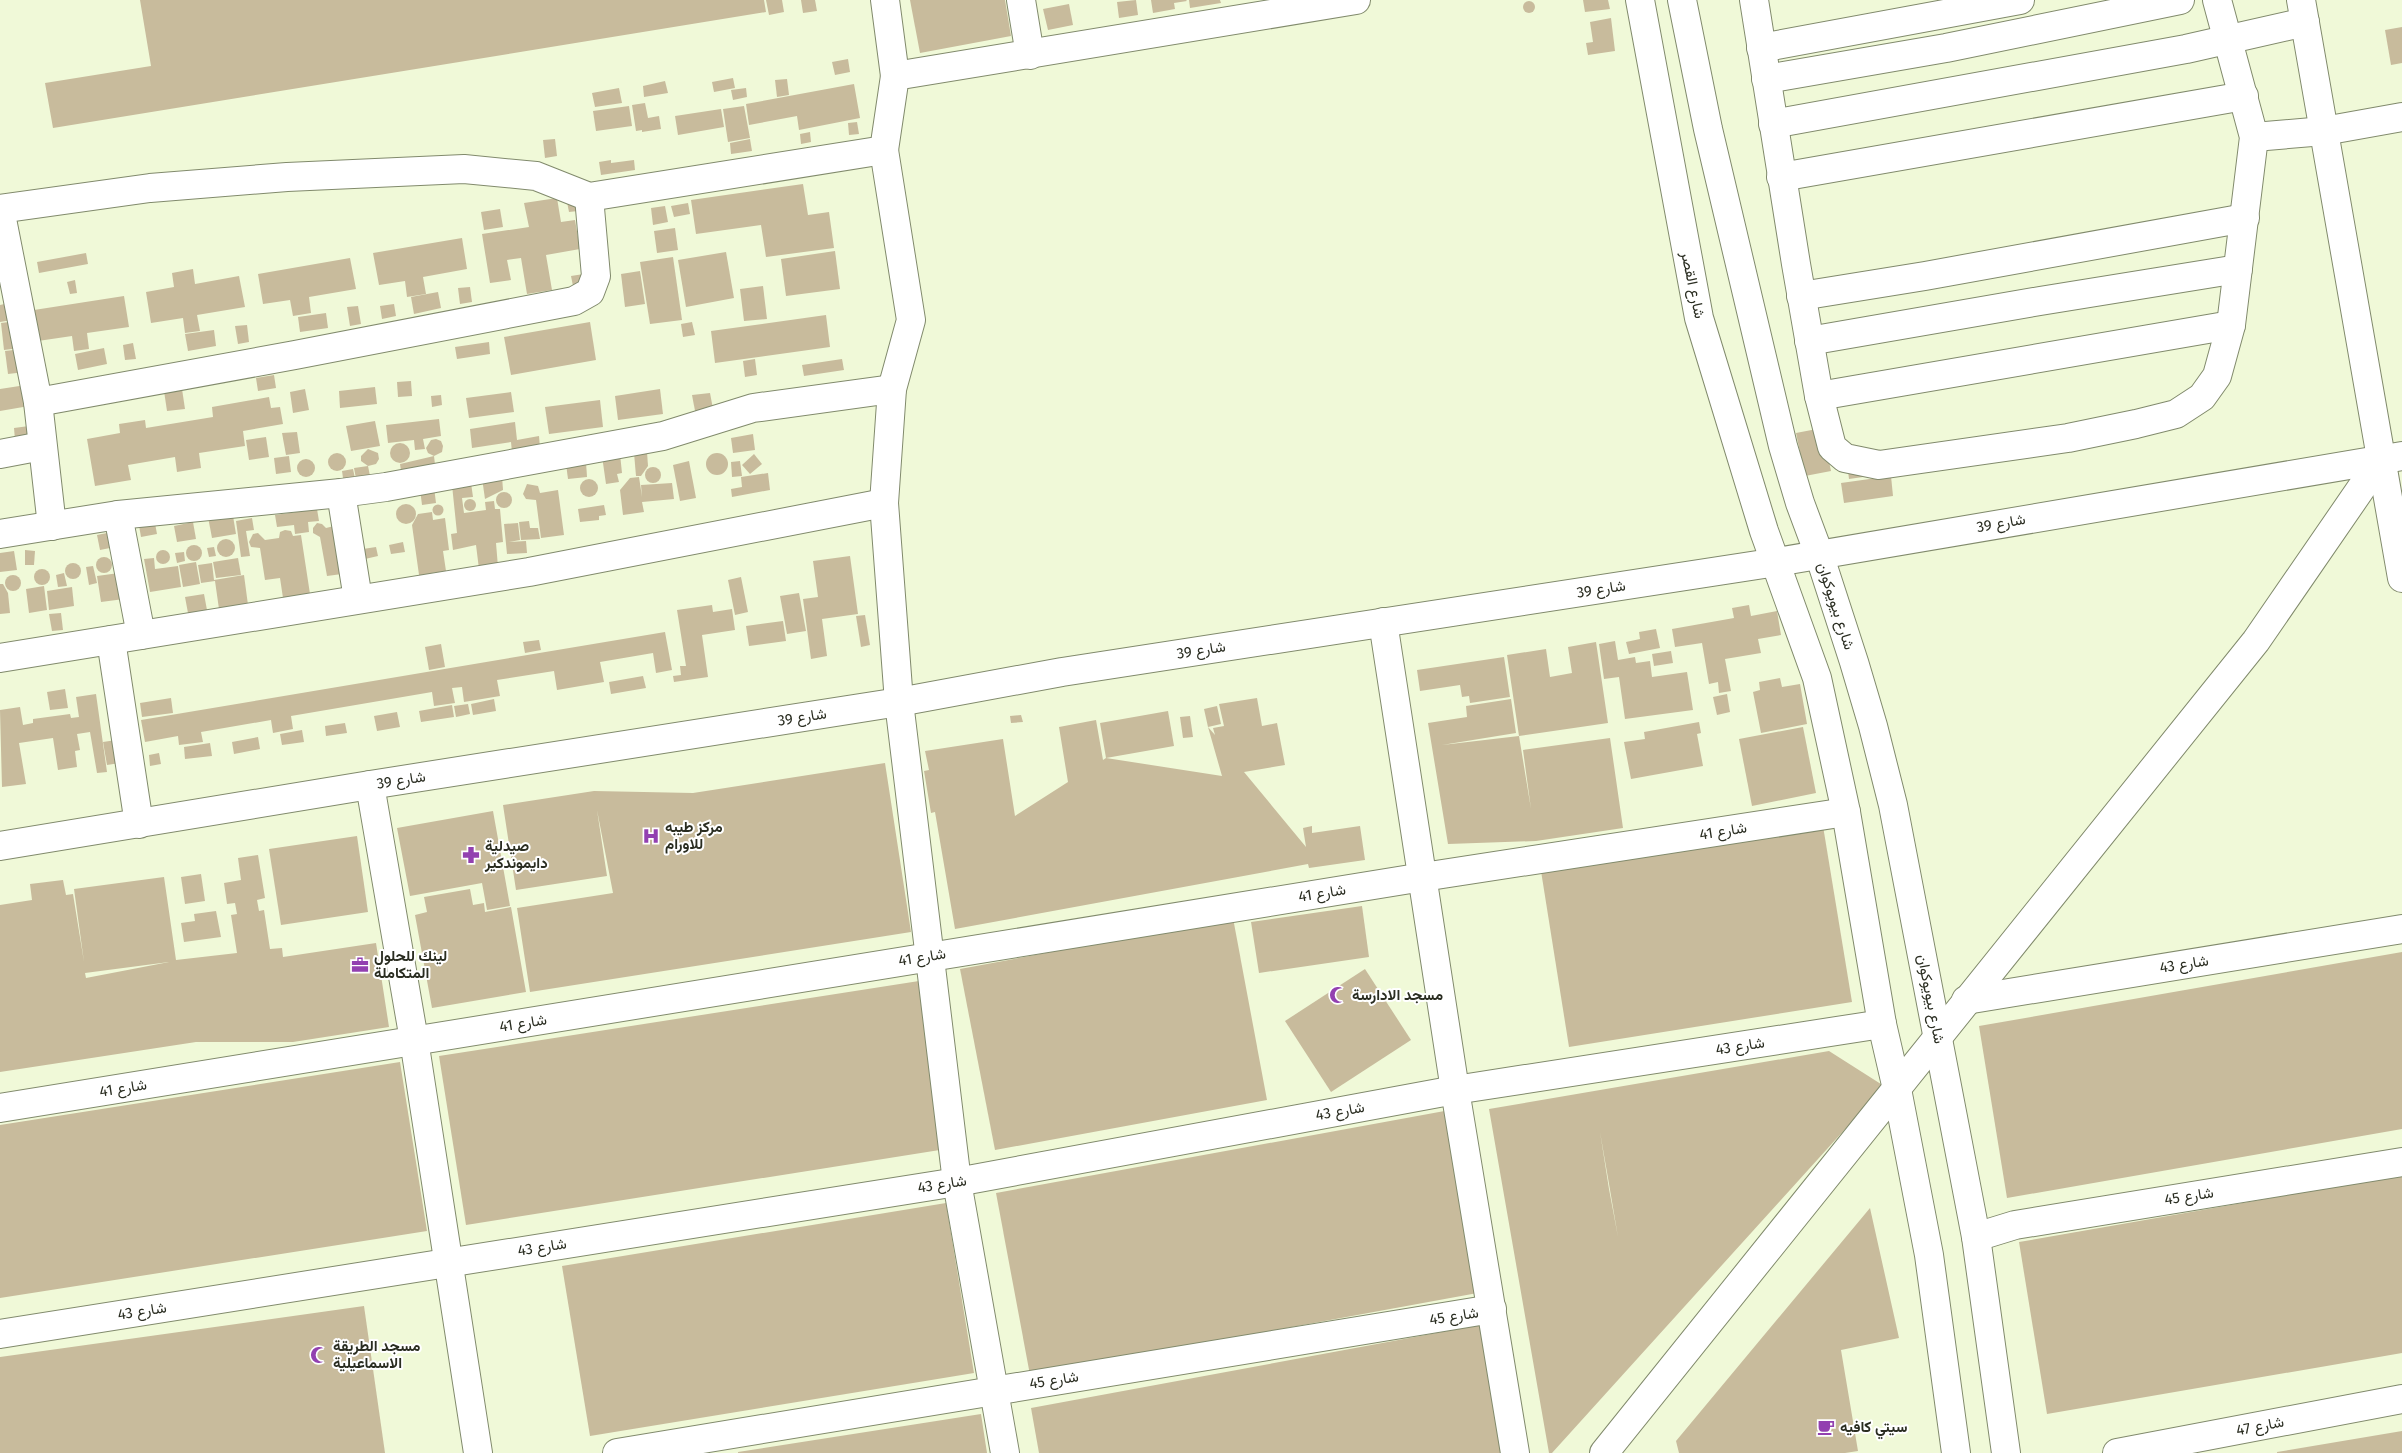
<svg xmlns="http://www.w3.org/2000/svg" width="2402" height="1453" font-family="'Fira Sans',Vazirmatn,sans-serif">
	<rect width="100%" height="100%" fill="#f0f9d8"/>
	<g fill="#c8bb9c" fill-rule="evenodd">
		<path d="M140,0H764L766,12L53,128L45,83L151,66Z"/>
		<path d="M766,0H782L784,12L769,15Z"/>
		<path d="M801,0H815L817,11L803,13Z"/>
		<path d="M910,0H1005L1011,36L920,53Z"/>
		<path d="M1136,0L1138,15L1119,18L1117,2Z"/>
		<path d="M1151,0H1186L1187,1L1174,3L1175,9L1153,13Z"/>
		<path d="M1189,0H1220L1221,3L1190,8Z"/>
		<path d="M1583,0H1608L1610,9L1585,12Z"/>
		<circle cx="1529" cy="7" r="6"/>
		<path d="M1069,4L1073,25L1048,30L1043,9Z"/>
		<path d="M1611,18L1615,51L1588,55L1586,43L1593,42L1590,22Z"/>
		<path d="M2402,27V63L2391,65L2385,30Z"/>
		<path d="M848,59L850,72L835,75L832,62Z"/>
		<path d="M733,78L735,88L714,92L712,82Z"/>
		<path d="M787,79L789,95L777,97L775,80Z"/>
		<path d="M665,81L668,93L644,97L643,86Z"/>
		<path d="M854,84L860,118L799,130L797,116L749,125L746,104Z"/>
		<path d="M619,88L622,103L595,107L592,93Z"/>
		<path d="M746,88L747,97L733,100L731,90Z"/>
		<path d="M645,103L648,118L659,116L661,129L642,132V130L636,131L632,105Z"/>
		<path d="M629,106L632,126L596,131L593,111Z"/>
		<path d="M744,106L750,138L728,142L723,109Z"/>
		<path d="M721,109L724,127L678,135L675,116Z"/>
		<path d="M857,122L859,134L849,135L848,123Z"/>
		<path d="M810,132L811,142L801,144L800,134Z"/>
		<path d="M555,139L557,156L545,158L543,140Z"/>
		<path d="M750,139L752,151L731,154L730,143Z"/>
		<path d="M611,160V163L634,160L635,170L601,175L599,162Z"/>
		<path d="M803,184L808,215L829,212L834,248L766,257L761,225L696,234L691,200Z"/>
		<path d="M575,195L578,211L569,212L566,197Z"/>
		<path d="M557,198L561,222L575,220L580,249L546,255L552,290L527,294L521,258L507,260L511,280L490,283L482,234L529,227L524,203Z"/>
		<path d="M688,203L690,214L674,217L671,206Z"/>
		<path d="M665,206L668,222L653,225L651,208Z"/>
		<path d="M500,209L503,227L484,230L481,212Z"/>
		<path d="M675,228L678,250L657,253L654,231Z"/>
		<path d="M462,238L467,269L423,277L426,294L407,297L405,281L379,285L373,253Z"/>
		<path d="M835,251L840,289L786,296L781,259Z"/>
		<path d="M726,252L734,298L686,307L678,260Z"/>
		<path d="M86,253L88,264L39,273L37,262Z"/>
		<path d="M673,257L682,320L650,324L640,262Z"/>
		<path d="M350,258L356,289L309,297L311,313L293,316L290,300L263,304L258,274Z"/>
		<path d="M193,269L195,284L239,276L245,307L197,315L200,331L185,333L183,318L151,323L146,292L174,287L172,273Z"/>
		<path d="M640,271L645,304L625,307L621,274Z"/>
		<path d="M590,273L592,282L573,286L571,276Z"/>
		<path d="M75,280L77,293L70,294L67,282Z"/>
		<path d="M763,286L767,319L744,321L740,289Z"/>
		<path d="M470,287L472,302L460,304L458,288Z"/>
		<path d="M438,292L441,308L414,314L411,297Z"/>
		<path d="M124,296L129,327L87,333L89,349L74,351L72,336L38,341L34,310Z"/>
		<path d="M9,303L12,320L0,322V305Z"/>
		<path d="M394,304L396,316L382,319L380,306Z"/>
		<path d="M358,306L361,324L350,326L347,307Z"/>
		<path d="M326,313L328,328L300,332L298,317Z"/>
		<path d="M826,315L830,347L715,363L711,331Z"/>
		<path d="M16,321L20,348L4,350L1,323Z"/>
		<path d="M590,322L596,360L511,375L504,337Z"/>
		<path d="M692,322L695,335L683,337L681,324Z"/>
		<path d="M247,325L249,342L238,344L235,326Z"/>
		<path d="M214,330L216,346L188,351L185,334Z"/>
		<path d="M489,342L490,354L457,359L455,347Z"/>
		<path d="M133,343L136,359L125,360L123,345Z"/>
		<path d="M104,348L107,364L78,370L75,354Z"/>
		<path d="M22,349L25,372L8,374L5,351Z"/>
		<path d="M755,359L757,375L745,377L743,361Z"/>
		<path d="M842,359L844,370L804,376L802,365Z"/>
		<path d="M274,375L276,388L258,391L256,378Z"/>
		<path d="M411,381L412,396L398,397L397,382Z"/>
		<path d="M26,385L29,406L0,411V389Z"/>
		<path d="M375,387L377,404L340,408L339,391Z"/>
		<path d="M182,389L185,409L167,411L164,391Z"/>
		<path d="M305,389L309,410L293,413L290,392Z"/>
		<path d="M660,389L663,414L618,420L615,396Z"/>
		<path d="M511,392L514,412L469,418L466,398Z"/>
		<path d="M710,393L714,414L696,416L692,395Z"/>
		<path d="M441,395L442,405L432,407L431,396Z"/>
		<path d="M269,397L271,408L280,407L283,424L243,431L245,446L199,453L201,468L177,472L175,457L128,465L131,480L95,486L87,439L120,433L119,424L145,420L146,428L213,417L212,407Z"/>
		<path d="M600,400L603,427L549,434L545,407Z"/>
		<path d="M439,419L441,436L423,439L425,449L415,450L414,440L388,443L386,425Z"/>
		<path d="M375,421L380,446L351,451L346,426Z"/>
		<path d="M515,422L517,440L539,436L540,448L512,452L511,442L472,448L470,429Z"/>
		<path d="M29,426L31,438L15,440L14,428Z"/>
		<path d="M1822,428L1831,471L1805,476L1796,433Z"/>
		<path d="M297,432L300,453L286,455L282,433Z"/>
		<path d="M753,434L755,450L733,453L731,438Z"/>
		<path d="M266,437L269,457L249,460L246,440Z"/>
		<path d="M436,439L441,441L443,446L442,452L434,456L436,473L402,477L400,464L434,456L428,453L426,448L431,440Z"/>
		<circle cx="400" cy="453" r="10"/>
		<path d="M368,449L378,453L379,459L376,464L368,466L371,481L357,484L354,468L368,466L361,461V456Z"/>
		<path d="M647,452L648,466L641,476H636L634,453Z"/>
		<circle cx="337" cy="462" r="9"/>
		<circle cx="717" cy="464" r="11"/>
		<path d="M620,454L622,473L617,474L619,482L606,484L602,456Z"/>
		<path d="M754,454L762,464L750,474L742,465Z"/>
		<path d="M289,456L291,472L276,474L274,458Z"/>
		<circle cx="306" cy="468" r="9"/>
		<path d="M689,461L696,498L680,501L673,465Z"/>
		<path d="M740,461L742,476L732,477L731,462Z"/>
		<path d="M586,462L587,477L568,479L566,464Z"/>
		<circle cx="653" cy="475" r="8"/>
		<path d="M353,469L356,483L344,485L342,471Z"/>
		<path d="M1862,470L1863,477L1849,479L1848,471Z"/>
		<path d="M768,473L770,490L732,497L731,489L742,487L741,477Z"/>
		<path d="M502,476L503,490L485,499L482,478Z"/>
		<path d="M1891,476L1893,496L1844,503L1841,483Z"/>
		<path d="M639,477L642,497L641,485L672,483L674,499L642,502L644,512L623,515L620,490L630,478Z"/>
		<circle cx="589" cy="488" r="9"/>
		<path d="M471,483L473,497L462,498L464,513L486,510L485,502L494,501L495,509H500L503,542L496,543L498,567L479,569L476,545L453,550L451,534L457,533L452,485Z"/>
		<path d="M527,484L538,486L540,493L558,490L564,535L541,538L536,500L526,499L523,494Z"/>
		<path d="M434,487L436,503L422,505L420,489Z"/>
		<circle cx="504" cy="500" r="8"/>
		<circle cx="470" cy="505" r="6"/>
		<circle cx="406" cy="514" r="10"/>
		<circle cx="438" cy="510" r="5.5"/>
		<path d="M604,505L606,515L599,516V520L580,522L578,509Z"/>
		<path d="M317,509L319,521L308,522L309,532L295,534L294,525L277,527L275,515Z"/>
		<path d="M432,512L433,520L445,518L449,550L443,551L446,571L432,573L433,579L420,582L412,525L418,514Z"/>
		<path d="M233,516L236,534L212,538L208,517Z"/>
		<path d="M154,518L157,534L141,537L138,520Z"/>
		<path d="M252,518L254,530L246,531L250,556L241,557L236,521Z"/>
		<path d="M529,521L530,528H538L540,539L521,540L519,522Z"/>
		<path d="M193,522L196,539L177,542L174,526Z"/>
		<path d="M317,523L322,524L326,528L334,526L342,574L327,576L320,537L313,533V528Z"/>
		<path d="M518,523L520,540L509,542L526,541L527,553L507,554L504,524Z"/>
		<path d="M285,530L291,531L293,536L301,535L310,594L283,598L280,578L265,580L260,548L251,547L249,542L253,534L258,533L265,540L279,538L280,532Z"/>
		<path d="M112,532L115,547L100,550L97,535Z"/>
		<circle cx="226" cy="548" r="9"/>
		<path d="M403,542L405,552L391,554L389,545Z"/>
		<circle cx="194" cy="553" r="8"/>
		<path d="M214,547L216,556L209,557L207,548Z"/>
		<path d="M376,547L378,556L365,559L363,549Z"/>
		<circle cx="163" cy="557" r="7"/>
		<path d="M25,550L35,551L34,565H25Z"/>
		<path d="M14,551L17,570L0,572V553Z"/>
		<path d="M184,552L185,561L177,563L175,553Z"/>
		<path d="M850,556L858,614L822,619L827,656L811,659L803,599L818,597L813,561Z"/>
		<circle cx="104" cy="565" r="8"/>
		<path d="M154,558L155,569L178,566L181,587L150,592L144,559Z"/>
		<path d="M238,558L241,575L216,578L213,562Z"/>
		<path d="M196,562L200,584L183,587L179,565Z"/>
		<path d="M212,563L214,580L244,575L248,605L219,609L215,581L201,583L198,565Z"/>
		<circle cx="73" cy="571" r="8"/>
		<path d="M93,566L97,583L89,585L86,567Z"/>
		<circle cx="42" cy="577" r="8"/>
		<path d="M64,573L67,586L58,587L56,575Z"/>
		<path d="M119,573L124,599L101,602L97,576Z"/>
		<circle cx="13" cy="583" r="8"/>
		<path d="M741,577L748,612L735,615L728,580Z"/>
		<path d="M0,584H3L8,593L10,613L0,614Z"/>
		<path d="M44,586L47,610L29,613L26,589Z"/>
		<path d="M72,587L74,606L49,610L47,591Z"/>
		<path d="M799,593L806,631L787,634L780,596Z"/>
		<path d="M204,594L207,610L188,613L185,597Z"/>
		<path d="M712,605L713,612L732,609L735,630L702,635L708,677L674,682L673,676L681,675L680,666H686L677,610Z"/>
		<path d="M1749,605L1751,616L1777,611L1781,635L1758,639L1761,653L1725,659L1731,691L1719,693L1718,682L1709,684L1702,643L1675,647L1672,629L1734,618L1732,608Z"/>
		<path d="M61,613L63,630L52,631L49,614Z"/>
		<path d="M865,615L870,645L861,647L856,616Z"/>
		<path d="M783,621L786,641L749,646L746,626Z"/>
		<path d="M1656,629L1660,648L1629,654L1626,642L1640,639L1639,632Z"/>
		<path d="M665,632L672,670L656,673L653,653L600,662L604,682L557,690L554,671L497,680L500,696L464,702L462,687L452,688L455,703L434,706L432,692L291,716L293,729L273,733L271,720L201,732L203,742L179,745L178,736L145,742L141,720Z"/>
		<path d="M539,640L541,650L525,653L523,642Z"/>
		<path d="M1615,641L1618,660L1635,657L1636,663L1650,661L1652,677L1687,672L1693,710L1625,719L1619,677L1604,679L1599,644Z"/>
		<path d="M1596,642L1608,723L1519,736L1507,655L1546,649L1550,677L1572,673L1568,647Z"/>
		<path d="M441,644L445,667L429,670L425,647Z"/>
		<path d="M1671,651L1673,663L1654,666L1652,654Z"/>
		<path d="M1504,657L1510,697L1470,703L1469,696L1462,697L1460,685L1420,691L1417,670Z"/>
		<path d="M643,676L646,688L611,694L609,682Z"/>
		<path d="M1780,678L1782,687L1800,684L1807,724L1761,733L1753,692L1760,690L1759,682Z"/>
		<path d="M65,689L68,708L50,710L47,692Z"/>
		<path d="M96,694L107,772L97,773L90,732L77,734L80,750L75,751L77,767L58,770L53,738L19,743L26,784L2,787L0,710L20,707L23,725L33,723V719L70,714L71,718L79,717L76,697Z"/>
		<path d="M1727,694L1730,712L1717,715L1713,697Z"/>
		<path d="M171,698L173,713L142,717L140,703Z"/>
		<path d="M1257,698L1262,726L1277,723L1285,765L1244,772L1306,847L1303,828L1312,826V833L1360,826L1365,860L1309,868L1308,864L955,929L935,812L931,813L924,771L929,770L925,751L1003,739L1015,816L1068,782L1059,727L1096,720L1103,760L1106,758L1222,776L1208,727L1204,709L1217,706L1221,724L1208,727L1215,735L1213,728L1224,726L1219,704Z"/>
		<path d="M494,699L496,711L473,715L471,704Z"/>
		<path d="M1511,699L1516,733L1442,745L1519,736L1531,809L1523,750L1610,738L1623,828L1536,841L1448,844L1428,723L1467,717L1466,706Z"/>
		<path d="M468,704L470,714L456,717L454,706Z"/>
		<path d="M452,705L454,717L421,722L419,711Z"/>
		<path d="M1168,711L1174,746L1106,758L1100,723Z"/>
		<path d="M397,712L400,727L377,731L374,716Z"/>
		<path d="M1021,715L1023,722L1011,723L1010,716Z"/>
		<path d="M1190,716L1193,737L1183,738L1180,717Z"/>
		<path d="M1699,722L1701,733L1697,734L1703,766L1631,779L1624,742L1645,739L1644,732Z"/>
		<path d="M345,723L347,733L326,736L325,726Z"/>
		<path d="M1803,727L1816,793L1752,806L1739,739Z"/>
		<path d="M302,730L304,742L282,745L280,734Z"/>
		<path d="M258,737L260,749L234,754L232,742Z"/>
		<path d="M116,740L120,763L107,765L103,742Z"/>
		<path d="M210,743L212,756L185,759L184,747Z"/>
		<path d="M159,753L161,764L150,766L149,755Z"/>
		<path d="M885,763L911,932L530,992L517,908L613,893L597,810L607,876L516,890L503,805L594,791L693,793Z"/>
		<path d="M493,811L510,906L487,910L482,883L410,896L397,828Z"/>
		<path d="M1823,826L1852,1002L1569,1047L1541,871Z"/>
		<path d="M357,836L368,912L281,925L269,849Z"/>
		<path d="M258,855L265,898L257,900L259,911L264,910L270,949L282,948L283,957L376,943L389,1027L293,1042H196L0,1072V905L32,900L30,884L63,880L66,895L73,894L84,962L74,889L164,877L176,960L237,953L231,915L237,914L235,903L227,904L224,883L241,880L238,858ZM169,962L86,978L85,973Z"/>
		<path d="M201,874L205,901L185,904L181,877Z"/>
		<path d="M470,889L473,905L484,903L485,912L511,907L526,992L432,1008L415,915L427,912L424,897Z"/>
		<path d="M1362,906L1369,957L1259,973L1251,922Z"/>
		<path d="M216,911L221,937L184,942L181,923L195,921L194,914Z"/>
		<path d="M1233,918L1267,1100L995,1150L960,969Z"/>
		<path d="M2402,952V1129L2007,1198L1979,1026Z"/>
		<path d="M1365,969L1411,1040L1331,1092L1285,1021Z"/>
		<path d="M919,981L946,1149L466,1225L439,1056Z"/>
		<path d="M1829,1051L1884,1086L1552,1453H1549L1489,1109ZM1600,1132L1608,1178L1618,1237L1609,1189Z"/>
		<path d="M400,1062L427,1231L0,1298V1125Z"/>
		<path d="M1450,1110L1483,1292L1030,1375L996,1193Z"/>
		<path d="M2402,1175V1353L2047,1414L2019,1242Z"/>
		<path d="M946,1203L974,1373L590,1436L562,1266Z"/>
		<path d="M1870,1208L1899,1338L1841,1350L1858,1451L1845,1453H1679L1676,1441Z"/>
		<path d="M364,1306L385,1453H0V1357Z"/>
		<path d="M1485,1324L1509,1453H1039L1031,1408Z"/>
		<path d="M981,1414L987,1453H738V1452Z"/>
		<path d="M2402,1431V1453H2277V1452Z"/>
	</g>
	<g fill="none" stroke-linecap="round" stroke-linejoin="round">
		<g stroke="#818a6c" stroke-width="30">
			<g id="minor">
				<path d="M885,0L895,76"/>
				<path d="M1021,0L1030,55"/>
				<path d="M1754,0L1796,264L1819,396L1832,447L1845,458L1879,465L2068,438L2136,424L2176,414L2202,397L2217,376L2231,325L2254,137L2217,0"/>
				<path d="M2301,0L2402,578"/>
				<path d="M1761,48L2020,0"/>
				<path d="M1766,79L1946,48L2180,0"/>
				<path d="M1773,124L2186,49L2305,22"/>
				<path d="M2254,137L2324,131L2402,117"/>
				<path d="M884,150L911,320L892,389L884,503L899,702L957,1182L1005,1453"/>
				<path d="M1781,177L2244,96"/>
				<path d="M0,209L150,188L287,177L464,169L536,176L589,197L884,150L895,76L1356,0"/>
				<path d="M0,209L38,402L52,526"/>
				<path d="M1801,296L1925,276L2245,218"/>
				<path d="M1809,341L2040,301L2238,269"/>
				<path d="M1819,396L2231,325"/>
				<path d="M38,402L295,355L574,301L590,292L596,276L589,197"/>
				<path d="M0,454L42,446"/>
				<path d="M341,493L358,599"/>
				<path d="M118,515L141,635"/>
				<path d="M0,534L118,515L341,493L386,487L663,436L753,408L892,389"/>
				<path d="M1383,622L1455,1090L1515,1453"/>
				<path d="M111,640L139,824"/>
				<path d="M0,658L529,572L884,503"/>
				<path d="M370,785L414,1040L478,1453"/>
				<path d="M0,846L370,785L899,702L1062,672L1777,562L2402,456"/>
				<path d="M1966,1000L2402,929"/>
				<path d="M0,1108L1423,877L1846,812"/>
				<path d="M1976,1237L2015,1225L2402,1162"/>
				<path d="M0,1334L957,1182L1455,1090L1882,1024"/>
				<path d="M617,1453L1492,1309"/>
				<path d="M1604,1453L2256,641L2382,458"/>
				<path d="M2117,1453L2402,1399"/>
			</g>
		</g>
		<g stroke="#818a6c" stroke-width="30">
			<g id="major">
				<path d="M1640,0L1699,318L1764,531L1817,678L1846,812L1882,1024L1897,1089L1929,1255L1956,1453"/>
				<path d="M1682,0L1708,129L1783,446L1800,503L1819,554L1854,662L1873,726L1893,805L1976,1237L2006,1453"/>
			</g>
		</g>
		<use href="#minor" stroke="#fff" stroke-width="28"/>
		<use href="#major" stroke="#fff" stroke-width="28"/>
	</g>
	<defs>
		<g id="hospital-bare" transform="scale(1.35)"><path d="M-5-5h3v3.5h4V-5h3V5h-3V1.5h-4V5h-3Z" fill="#9240b0" stroke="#fff" stroke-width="2.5" paint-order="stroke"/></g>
		<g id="pharmacy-bare" transform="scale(1.35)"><path d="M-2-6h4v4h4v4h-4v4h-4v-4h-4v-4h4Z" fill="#9240b0" stroke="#fff" stroke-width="2.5" paint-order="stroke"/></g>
		<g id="office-bare" transform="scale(1.35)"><path d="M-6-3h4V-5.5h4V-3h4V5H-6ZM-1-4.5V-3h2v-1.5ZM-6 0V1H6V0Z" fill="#9240b0" stroke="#fff" stroke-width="2.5" paint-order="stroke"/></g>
		<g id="mosque-bare" transform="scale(1.35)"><path d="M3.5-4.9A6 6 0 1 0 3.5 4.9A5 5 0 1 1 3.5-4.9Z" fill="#9240b0" stroke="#fff" stroke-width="2.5" paint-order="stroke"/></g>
		<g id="cafe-bare" transform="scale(1.35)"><path d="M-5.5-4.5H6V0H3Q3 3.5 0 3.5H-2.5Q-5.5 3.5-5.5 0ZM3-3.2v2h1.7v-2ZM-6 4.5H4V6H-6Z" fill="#9240b0" stroke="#fff" stroke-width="2.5" paint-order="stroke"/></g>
	</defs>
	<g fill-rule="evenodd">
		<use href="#hospital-bare" x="651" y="836"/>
		<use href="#pharmacy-bare" x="471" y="855"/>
		<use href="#office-bare" x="360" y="965"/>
		<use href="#mosque-bare" x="1338" y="995"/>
		<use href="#mosque-bare" x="319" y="1355"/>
		<use href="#cafe-bare" x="1826" y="1427"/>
	</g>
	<g text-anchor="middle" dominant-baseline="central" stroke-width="4" stroke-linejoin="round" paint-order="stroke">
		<g font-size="15" fill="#2a2d21" stroke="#fff">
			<text transform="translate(1693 285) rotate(78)">شارع القصر</text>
			<text transform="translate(2001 523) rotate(-10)">شارع 39</text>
			<text transform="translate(1601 589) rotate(-9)">شارع 39</text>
			<text transform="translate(1836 606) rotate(72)">شارع بيويوكوان</text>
			<text transform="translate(1201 650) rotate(-9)">شارع 39</text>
			<text transform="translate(802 717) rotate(-9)">شارع 39</text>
			<text transform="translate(401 780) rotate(-9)">شارع 39</text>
			<text transform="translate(1723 831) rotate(-9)">شارع 41</text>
			<text transform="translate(1322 893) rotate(-9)">شارع 41</text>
			<text transform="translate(922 957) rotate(-9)">شارع 41</text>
			<text transform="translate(2184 964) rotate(-9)">شارع 43</text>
			<text transform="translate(1931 999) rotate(79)">شارع بيويوكوان</text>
			<text transform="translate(523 1023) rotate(-9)">شارع 41</text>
			<text transform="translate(1740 1046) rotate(-9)">شارع 43</text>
			<text transform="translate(123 1088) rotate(-9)">شارع 41</text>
			<text transform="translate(1340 1111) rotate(-10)">شارع 43</text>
			<text transform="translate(942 1184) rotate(-9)">شارع 43</text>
			<text transform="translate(2189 1196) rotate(-9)">شارع 45</text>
			<text transform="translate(542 1247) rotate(-9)">شارع 43</text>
			<text transform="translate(142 1311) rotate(-9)">شارع 43</text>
			<text transform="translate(1454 1316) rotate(-9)">شارع 45</text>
			<text transform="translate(1054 1380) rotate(-9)">شارع 45</text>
			<text transform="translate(2260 1426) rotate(-11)">شارع 47</text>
		</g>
		<g font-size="15" font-weight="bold" fill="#2a2d21" stroke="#fff" text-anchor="start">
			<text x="665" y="827">مركز طيبه<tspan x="665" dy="17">للاورام</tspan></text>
			<text x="485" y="846">صيدلية<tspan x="485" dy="17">دايموندكير</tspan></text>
			<text x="374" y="956">لينك للحلول<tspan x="374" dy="17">المتكاملة</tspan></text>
			<text x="1352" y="995">مسجد الادارسة</text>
			<text x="333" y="1346">مسجد الطريقة<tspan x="333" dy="17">الاسماعيلية</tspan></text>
			<text x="1840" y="1427">سيتي كافيه</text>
		</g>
	</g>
</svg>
